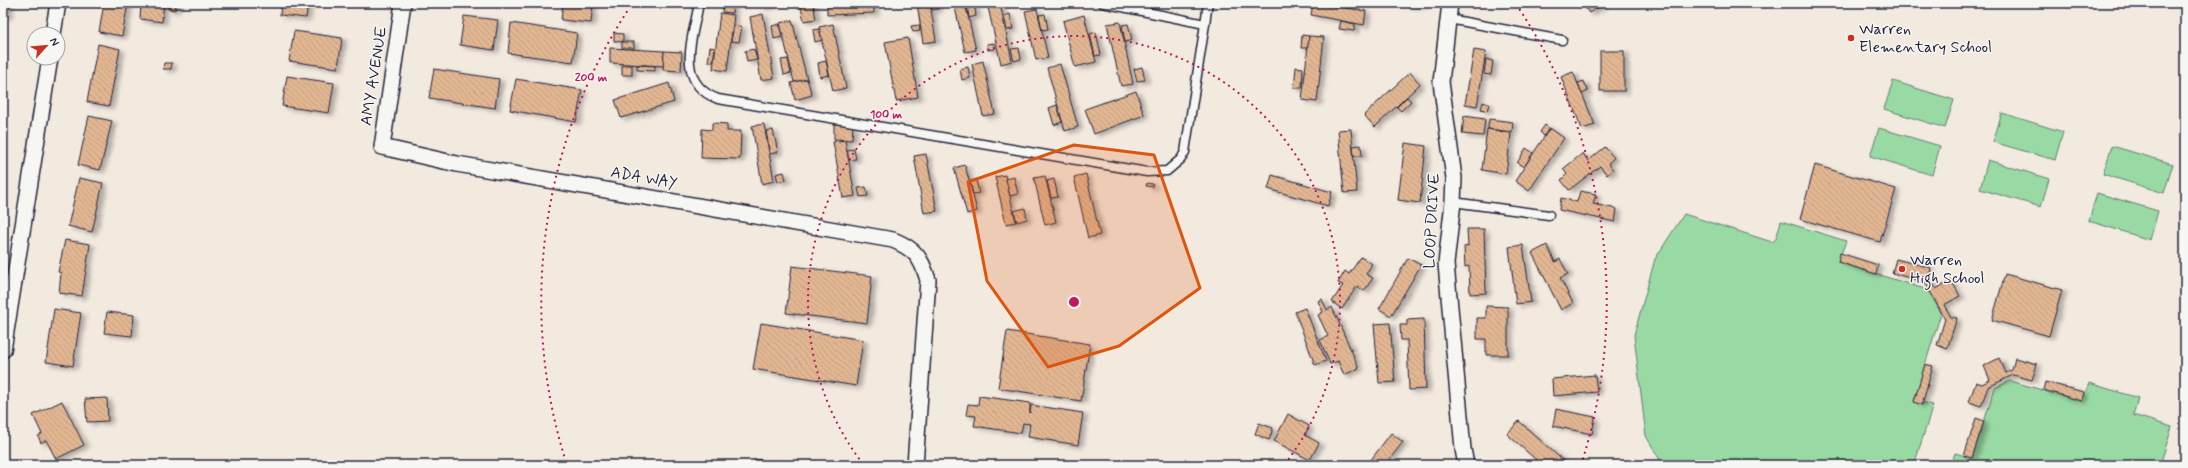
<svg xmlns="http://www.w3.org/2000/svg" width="2188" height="468" font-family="Mynerve,sans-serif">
	<defs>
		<pattern id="building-back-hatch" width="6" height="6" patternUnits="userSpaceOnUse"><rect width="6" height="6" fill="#e2b692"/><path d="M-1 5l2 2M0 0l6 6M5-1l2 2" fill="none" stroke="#c29c7f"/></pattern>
		<filter id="shadow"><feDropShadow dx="4.5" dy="2.5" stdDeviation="2" flood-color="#0004"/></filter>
	</defs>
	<rect width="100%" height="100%" fill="#f2e9df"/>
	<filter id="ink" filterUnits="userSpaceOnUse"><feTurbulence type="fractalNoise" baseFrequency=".025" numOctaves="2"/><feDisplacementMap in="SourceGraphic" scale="8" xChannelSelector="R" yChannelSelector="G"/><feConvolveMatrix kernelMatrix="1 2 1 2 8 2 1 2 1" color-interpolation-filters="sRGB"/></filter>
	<g filter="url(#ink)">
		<g fill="#99daa4" stroke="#5e7e70">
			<path d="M1893,81L1954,100L1945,128L1884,109Z"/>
			<path d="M2002,113L2063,132L2055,160L1993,142Z"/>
			<path d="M1879,128L1940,146L1932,175L1870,156Z"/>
			<path d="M2112,146L2173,164L2164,193L2103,174Z"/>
			<path d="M1988,160L2049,179L2041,207L1980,189Z"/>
			<path d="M2097,193L2158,211L2150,240L2089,221Z"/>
			<path d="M1684,214L1772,242L1776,239L1781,221L1846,241L1838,262L1928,290L1941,313L1914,401L1921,405L1922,402L1933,405L1914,465H1663L1646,436L1634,335L1655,259Z"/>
			<path d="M2010,381L2082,401L2089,383L2138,398L2133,415L2172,427L2160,465H1951L1955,453L1972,458L1995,388Z"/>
		</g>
		<g fill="url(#building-back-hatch)" stroke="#22223b" filter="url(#shadow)">
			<path d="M3,3H9L7,17L3,16Z"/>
			<path d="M104,3H128L122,36L99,32Z"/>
			<path d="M141,3H164L162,22L140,19Z"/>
			<path d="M169,3H176L175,10L168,9Z"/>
			<path d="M281,3H308L306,18L280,15Z"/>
			<path d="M563,3H593L591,23L561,20Z"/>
			<path d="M761,3H773V5L761,7Z"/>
			<path d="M800,3H813L816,19L804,21Z"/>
			<path d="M827,3H874V13L827,15Z"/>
			<path d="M917,3H930L936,41L923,43Z"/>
			<path d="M931,3H937L938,9L932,10Z"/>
			<path d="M954,3H965L976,50L965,52Z"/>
			<path d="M974,3L976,16L969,18L967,5Z"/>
			<path d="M987,3H1000L1012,61L1001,64Z"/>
			<path d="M1313,3L1366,11L1364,25L1311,15Z"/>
			<path d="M1410,3H1423V5L1410,6Z"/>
			<path d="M1585,3H1605L1589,13L1583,4Z"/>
			<path d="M723,4L733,5L732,13L722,12Z"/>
			<path d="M1037,9L1048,58L1036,60L1025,11Z"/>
			<path d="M720,13L734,15L727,71L713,69Z"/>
			<path d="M763,14L774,78L761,80L750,17Z"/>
			<path d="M1010,14L1013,29L1007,30L1004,16Z"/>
			<path d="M1045,14L1048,29L1042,30L1039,15Z"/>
			<path d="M1084,15L1096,62L1075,67L1063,21Z"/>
			<path d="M464,16L498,20L494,50L460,45Z"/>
			<path d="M792,20L807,79L794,82L780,23Z"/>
			<path d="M1341,21L1355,24L1354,31L1339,29Z"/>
			<path d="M1120,22L1133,84L1121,86L1107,24Z"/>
			<path d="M511,23L577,33L573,62L508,53Z"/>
			<path d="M779,24L782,37L774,39L772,26Z"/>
			<path d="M833,24L846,88L833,91L819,27Z"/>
			<path d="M1128,24L1132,40L1125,42L1122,25Z"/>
			<path d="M734,25L742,27L739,42L731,41Z"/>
			<path d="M919,25L920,31L913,32L911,26Z"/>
			<path d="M819,29L822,40L815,42L813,30Z"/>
			<path d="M294,31L342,38L338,68L289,61Z"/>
			<path d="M1096,32L1101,55L1095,56L1090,34Z"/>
			<path d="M614,33L623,34V42L614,41Z"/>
			<path d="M1302,35L1309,36L1308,48H1301Z"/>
			<path d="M1309,36L1324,37L1317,102L1302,100Z"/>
			<path d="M908,38L918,97L896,101L885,42Z"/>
			<rect x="622" y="42" width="12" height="6"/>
			<path d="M994,43L995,49L988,50L987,44Z"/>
			<path d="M98,44L120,49L109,106L87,102Z"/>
			<path d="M710,47L715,48L713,62H708Z"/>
			<path d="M610,48L664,51V66L610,63Z"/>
			<path d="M1019,48L1021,59L1014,61L1011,49Z"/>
			<path d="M754,49L757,60L747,62L745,51Z"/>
			<path d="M1474,50L1486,52L1477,106L1465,104Z"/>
			<path d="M664,51L682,52L681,71L663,70Z"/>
			<rect x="1600" y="51" width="24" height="40"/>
			<path d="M788,59L791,73L784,75L781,60Z"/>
			<path d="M1486,59L1493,61L1491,75L1484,74Z"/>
			<path d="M826,61L829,75L820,77L818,63Z"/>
			<path d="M983,61L995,114L983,116L972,64Z"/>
			<path d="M164,63H172L171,69H163Z"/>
			<path d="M1060,64L1078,127L1065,131L1047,68Z"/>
			<rect x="622" y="65" width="10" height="10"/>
			<path d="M637,65L655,66V71L637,70Z"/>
			<path d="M968,67L970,78L962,80L960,69Z"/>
			<path d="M1142,67L1145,80L1137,81L1134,69Z"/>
			<path d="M1296,67L1303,68L1302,88H1294Z"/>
			<path d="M434,69L499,79L495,108L429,98Z"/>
			<path d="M1410,72L1420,84L1375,127L1364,115Z"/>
			<path d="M1573,72L1595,125L1582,129L1561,77Z"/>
			<path d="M287,76L334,83L329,113L282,106Z"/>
			<path d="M516,79L582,90L576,122L510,110Z"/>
			<path d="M807,79L812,95L795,100L791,83Z"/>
			<path d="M1584,81L1588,91L1582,94L1578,83Z"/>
			<path d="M669,83L674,102L621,118L615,100Z"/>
			<path d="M1136,91L1144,115L1094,134L1085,109Z"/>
			<path d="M1407,97L1411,101L1401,111L1397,107Z"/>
			<path d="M1483,102L1489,104L1487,111L1481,109Z"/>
			<path d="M1057,105L1062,122L1054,125L1049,108Z"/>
			<path d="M89,116L112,121L100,170L78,165Z"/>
			<path d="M1464,116L1485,119L1483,136L1462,134Z"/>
			<path d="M1489,119L1513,122L1512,132L1488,129Z"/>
			<path d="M712,123L727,124V131H741L740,159L701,158L702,129L712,130Z"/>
			<path d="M764,124L774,181L762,184L752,126Z"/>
			<path d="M834,124L853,125L852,140L834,139Z"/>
			<path d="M1545,125L1549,128L1544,136L1540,132Z"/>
			<path d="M1550,128L1564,138L1529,191L1515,181Z"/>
			<path d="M1351,129L1357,192L1344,193L1338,130Z"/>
			<path d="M1487,129L1511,133L1506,174L1482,170Z"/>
			<path d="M773,130L778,152L770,154L766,131Z"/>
			<path d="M845,140L855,196L843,198L833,142Z"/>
			<path d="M1405,143L1426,146L1420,203L1398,200Z"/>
			<path d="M1361,145L1362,156H1354L1353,146Z"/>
			<path d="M1605,147L1614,158L1608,163L1613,170L1607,175L1600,166L1569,190L1561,180L1567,174L1563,169L1583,153L1588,161Z"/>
			<path d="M1526,148L1533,153L1524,167L1517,163Z"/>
			<path d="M854,149L856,159L849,160L847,150Z"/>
			<path d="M926,154L937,211L924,213L914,156Z"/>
			<path d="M965,165L977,211L967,214L954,168Z"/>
			<path d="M1815,165L1896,189L1880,242L1800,219Z"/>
			<path d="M784,172L786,180L778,182L776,174Z"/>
			<path d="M1086,174L1100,235L1088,238L1074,177Z"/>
			<path d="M1005,175L1016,222L1006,224L995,177Z"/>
			<path d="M1272,175L1332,192L1328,206L1268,189Z"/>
			<path d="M1045,176L1056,222L1045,225L1034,178Z"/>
			<path d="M1014,177L1018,194L1010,196L1006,179Z"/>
			<path d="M79,178L103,183L92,232L68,226Z"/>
			<path d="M1054,179L1058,197L1051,198L1047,181Z"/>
			<path d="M976,180L979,193L973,194L970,181Z"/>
			<path d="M1147,183L1153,184V187L1146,186Z"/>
			<path d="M866,187L868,196L860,197L858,188Z"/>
			<path d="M1580,191L1596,194L1593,204L1617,209L1615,222L1559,210L1561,198L1577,202Z"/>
			<path d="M1025,208L1027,219L1017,222L1014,211Z"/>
			<path d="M1467,229H1484L1486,293L1470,294L1469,266L1465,267L1464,247L1468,246Z"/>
			<path d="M65,240L90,244L82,296L59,293L61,273L58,272Z"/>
			<path d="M1523,245L1531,302L1516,304L1509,247Z"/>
			<path d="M1547,245L1555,262L1560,259L1568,274L1560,278L1573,303L1561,310L1532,253Z"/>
			<path d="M1840,253L1878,265L1876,274L1838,262Z"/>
			<path d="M1361,257L1372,264L1366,274L1373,278L1364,291L1357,286L1342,309L1332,302L1343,285L1338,283L1345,271L1349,274Z"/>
			<path d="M1408,258L1421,265L1391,316L1379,309Z"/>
			<path d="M1896,259L1931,268L1929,277L1936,289L1951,280L1960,296L1944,305L1951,317L1957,318L1947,349L1937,345L1945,319L1925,282L1892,273Z"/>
			<path d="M792,266L872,276L867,323L786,313Z"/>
			<path d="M2005,274L2062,290L2049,336L1992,320Z"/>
			<path d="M1322,299L1327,310L1332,307L1359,368L1344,375L1338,361L1330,364L1320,340L1328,336L1318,315L1323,312L1318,301Z"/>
			<path d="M1486,306L1508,307V355H1486V339H1477V318H1486Z"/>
			<path d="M1305,308L1326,361L1315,365L1295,312Z"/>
			<path d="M54,309L81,313L73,366L46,362Z"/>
			<path d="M107,312L134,315L132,336L104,333Z"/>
			<path d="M1424,319L1426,389L1409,390L1407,340H1401L1400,325H1407V320Z"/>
			<path d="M761,323L863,340L856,386L753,369Z"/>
			<path d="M1390,323L1395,382L1379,383L1374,324Z"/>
			<path d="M1007,331L1090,344L1081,401L998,388Z"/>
			<path d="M1999,358L2006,373L2012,370L2015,358L2037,364L2032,380L2013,375L1988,387L1981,406L1969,402L1976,382L1982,384L1990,380L1984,366Z"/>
			<path d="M1925,364L1933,366L1922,405L1914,402Z"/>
			<path d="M1595,375L1597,392L1553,396L1552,379Z"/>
			<path d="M2045,382L2084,392L2082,401L2043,390Z"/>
			<path d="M979,396L1030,403V413L1031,405L1083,413L1078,445L1028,437L1030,424L1023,423L1021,433L974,426L976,416L966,415L968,404L978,405Z"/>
			<path d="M107,398L108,421L87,422L85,399Z"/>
			<path d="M62,401L84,445L56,459L46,440L41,443L38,436L42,434L33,415Z"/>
			<path d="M1556,409L1595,417L1592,434L1553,426Z"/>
			<path d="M1288,414L1309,426L1305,435L1319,443L1310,460L1274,441Z"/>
			<path d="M1976,418L1984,421L1972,458L1964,456Z"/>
			<path d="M1519,421L1568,465H1542L1507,434Z"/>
			<path d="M1259,423L1273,428L1269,440L1255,434Z"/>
			<path d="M1391,433L1403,442L1385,465H1367Z"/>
			<path d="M755,459L795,465H754Z"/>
		</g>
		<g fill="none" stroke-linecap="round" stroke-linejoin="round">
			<g stroke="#22223b" stroke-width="11">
				<g id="service">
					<path d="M699,3C693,38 674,83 718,99L1147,172L1167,171L1181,159L1185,152L1205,24L1103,3"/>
					<path d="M1449,19L1562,40"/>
					<path d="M1205,24L1208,3"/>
					<path d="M1453,202L1549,215"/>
				</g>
			</g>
			<g stroke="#22223b" stroke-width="18">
				<g id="minor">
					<path d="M403,3L382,147L457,164L893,240C915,249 921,257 928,280L915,465"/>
					<path d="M1450,3L1441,82L1454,178L1453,202L1446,264L1463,449L1466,465"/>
					<path d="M53,34L58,3"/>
					<path d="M3,350L50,58"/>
				</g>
			</g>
			<use href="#service" stroke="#f6f6f2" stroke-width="8"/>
			<use href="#minor" stroke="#f6f6f2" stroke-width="15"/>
		</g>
	</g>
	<path fill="#de560e" fill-opacity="0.2" stroke="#de560e" stroke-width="3" stroke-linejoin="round" d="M1074,145L1154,155L1200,288L1119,346L1048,367L987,281L968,182Z"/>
	<g fill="none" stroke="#c2185b" stroke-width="2" stroke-dasharray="2 4">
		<path d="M863 464A266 266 0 1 1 1285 464"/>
		<path d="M566 462A533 533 0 0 1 632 4M1516 4A533 533 0 0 1 1582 462"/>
	</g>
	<g fill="#c8321e" stroke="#f6f6f2" stroke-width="1.5">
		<circle cx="1851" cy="38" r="4"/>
		<circle cx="1902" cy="269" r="4"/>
	</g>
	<g text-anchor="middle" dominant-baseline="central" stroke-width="3" stroke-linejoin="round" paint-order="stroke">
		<g font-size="16" fill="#22223b" stroke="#f6f6f2" text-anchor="start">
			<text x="1859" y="29">Warren<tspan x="1859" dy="18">Elementary School</tspan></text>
			<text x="1910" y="260">Warren<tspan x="1910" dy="18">High School</tspan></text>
		</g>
		<g font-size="16" fill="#22223b" stroke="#f6f6f2">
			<text transform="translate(374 76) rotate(-81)">AMY AVENUE</text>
			<text transform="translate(644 178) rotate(10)">ADA WAY</text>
			<text transform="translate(1432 221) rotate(-87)">LOOP DRIVE</text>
		</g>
	</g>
	<circle cx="1074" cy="302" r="6" fill="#c2185b" stroke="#f6f6f2" stroke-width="2"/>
	<g font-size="12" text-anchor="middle" font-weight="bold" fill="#c2185b" stroke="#f6f6f2" stroke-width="3" stroke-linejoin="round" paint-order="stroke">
		<text x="591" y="81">200 m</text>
		<text x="886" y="118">100 m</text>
	</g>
	<rect width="2188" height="468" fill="none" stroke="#f6f6f2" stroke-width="16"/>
	<rect x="8" y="8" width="2172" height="452" fill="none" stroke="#22223b" stroke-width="1.5" filter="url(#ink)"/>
	<g transform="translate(46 46) rotate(63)"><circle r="19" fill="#f6f6f2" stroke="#a1a1a9"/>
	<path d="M0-3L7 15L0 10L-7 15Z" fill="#c8321e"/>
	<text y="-6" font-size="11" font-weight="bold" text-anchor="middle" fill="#22223b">N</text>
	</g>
</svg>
